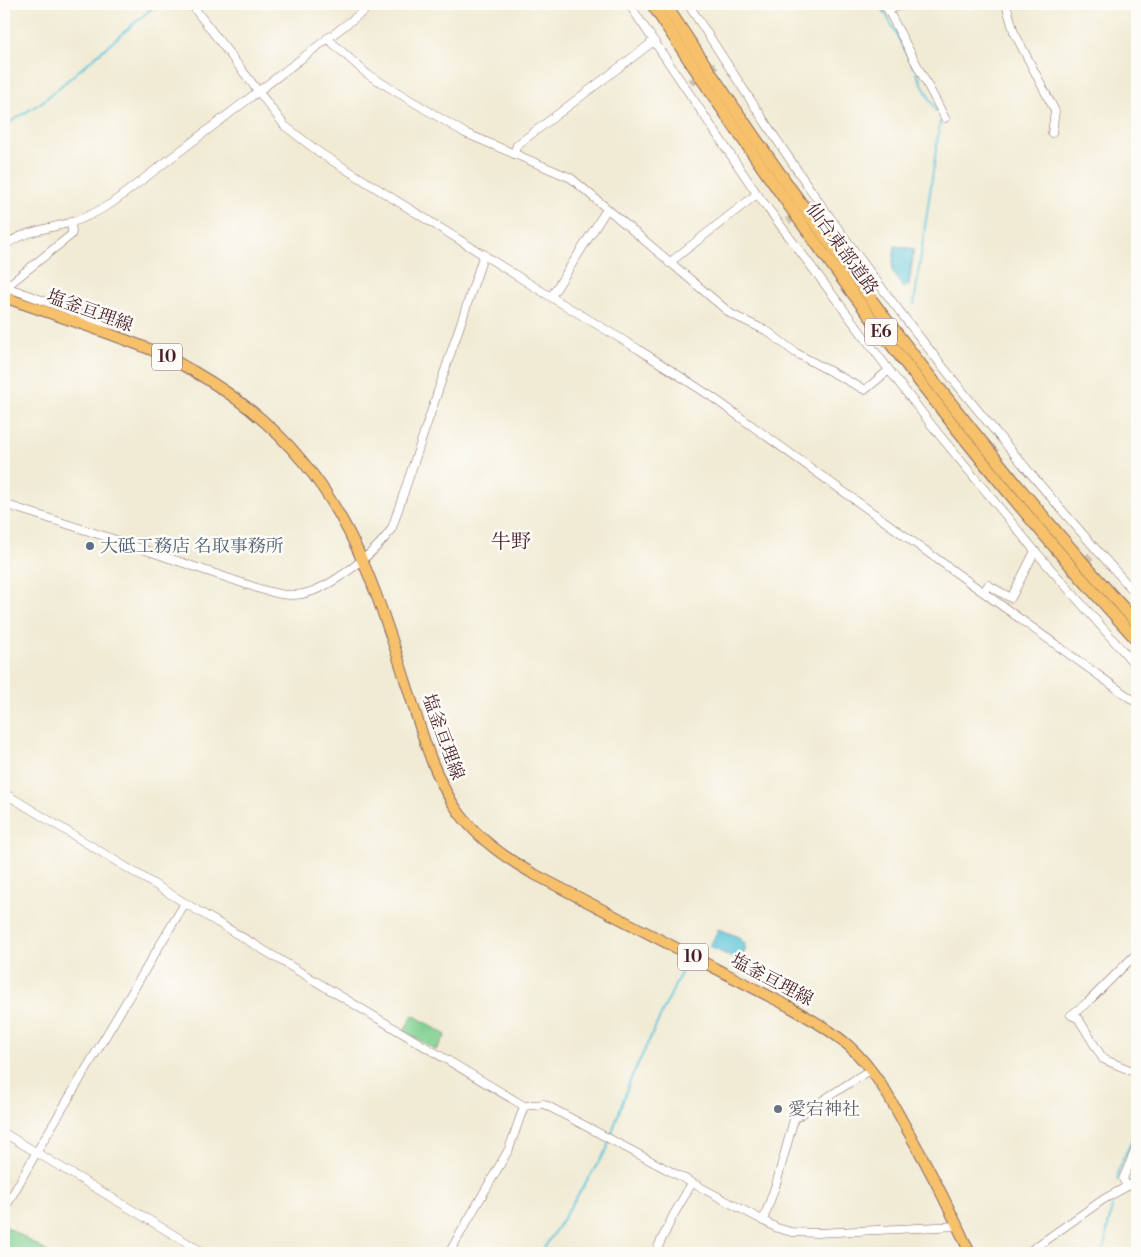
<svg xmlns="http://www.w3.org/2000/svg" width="1141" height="1257" font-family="'Libre Bodoni','Noto Serif JP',serif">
	<rect width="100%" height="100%" fill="#fdfcf7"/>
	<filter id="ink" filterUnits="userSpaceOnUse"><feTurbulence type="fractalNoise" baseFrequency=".02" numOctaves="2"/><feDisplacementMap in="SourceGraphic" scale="10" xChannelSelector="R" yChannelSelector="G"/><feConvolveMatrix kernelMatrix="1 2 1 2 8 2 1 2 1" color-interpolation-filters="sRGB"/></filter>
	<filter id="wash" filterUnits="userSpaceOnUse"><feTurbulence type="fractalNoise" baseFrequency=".0096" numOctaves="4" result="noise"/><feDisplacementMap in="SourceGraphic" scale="20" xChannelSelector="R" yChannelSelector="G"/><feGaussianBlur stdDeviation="1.12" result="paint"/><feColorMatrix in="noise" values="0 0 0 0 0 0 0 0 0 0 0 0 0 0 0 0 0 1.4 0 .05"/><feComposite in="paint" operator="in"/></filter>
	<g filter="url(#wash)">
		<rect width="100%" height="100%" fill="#f1ebd4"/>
		<g fill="#80d091" stroke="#65785e">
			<path d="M413,1015L446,1035L436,1050L404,1031Z"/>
			<path d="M4,1225L49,1253H4Z"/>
		</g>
		<g fill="#5dc5da" stroke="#547282">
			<path d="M895,246L914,249L909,284L903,288L892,270Z"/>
			<path d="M718,929C727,933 748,937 745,950C745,953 741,958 740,961L710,947Z"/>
		</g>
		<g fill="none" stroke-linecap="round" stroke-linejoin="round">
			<g stroke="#5dc5da" stroke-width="2">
				<path d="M878,4L886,14L914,68"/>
				<path d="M916,72L936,111"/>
				<path d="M4,126L42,102L157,4"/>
				<path d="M914,304L940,122"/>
				<path d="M611,1136L629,1083L687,960"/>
				<path d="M1117,1180L1119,1168L1137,1130"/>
				<path d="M541,1253L607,1149L609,1141"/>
				<path d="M1103,1253L1112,1206"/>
			</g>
		</g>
	</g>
	<g filter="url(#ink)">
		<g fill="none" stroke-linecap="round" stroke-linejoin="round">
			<g stroke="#d0c2b2" stroke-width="8" stroke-dasharray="8 4" stroke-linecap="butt">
				<path d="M691,83L716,65"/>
				<path d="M788,221L811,203"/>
				<path d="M977,464L996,447"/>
				<path d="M1068,574L1091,556"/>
			</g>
			<g stroke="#846666" stroke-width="9">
				<g id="minor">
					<path d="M191,4L285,126L320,153L551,297L638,349L712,397L1137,703"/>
					<path d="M629,4L757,194L889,370L937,432L1035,551L1137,667"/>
					<path d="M688,4C731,69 772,135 817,199C915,338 1023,469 1137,595"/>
					<path d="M882,4L888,10L906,4"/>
					<path d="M1006,4L1014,32L1055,111L1052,133"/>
					<path d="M888,10L945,118"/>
					<path d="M327,38L367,74L465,133L571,178L731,314L767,331L796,353L865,390L889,370"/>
					<path d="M514,154L517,145L654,41"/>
					<path d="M71,222L72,232L71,235L6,287L102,322L120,327"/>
					<path d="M4,246C24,231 46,229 69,223C84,219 99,211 112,203L373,4"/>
					<path d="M669,263L757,194"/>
					<path d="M551,297L607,209"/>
					<path d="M4,504L104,536L260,589C274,593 288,597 302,594C330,589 377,552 392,528L484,254"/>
					<path d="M984,592L988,585L1011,598L1035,551"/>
					<path d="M4,793L185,903"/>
					<path d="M1137,953L1088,1002L1071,1015L1078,1018L1103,1059L1137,1073"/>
					<path d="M4,1133L204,1253"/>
					<path d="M1127,1186L1123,1179L1137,1146"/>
					<path d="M4,1210L36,1153L185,903L524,1106L544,1104L777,1228L791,1232L817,1233L958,1226"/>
					<path d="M763,1221L777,1181L794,1119L871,1069"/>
					<path d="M449,1253L509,1149L524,1106"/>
					<path d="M655,1253L674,1214L692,1183"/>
					<path d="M1027,1253L1104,1199L1137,1181"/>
				</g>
			</g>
			<g stroke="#846666" stroke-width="12">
				<path id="major" d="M4,297C57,316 112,333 164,355C174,359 183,366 193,371C235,395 274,426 304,463C358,528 384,613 409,692C422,733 434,779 460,814C479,839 503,856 530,872L788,1006C809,1018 831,1030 849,1046C873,1068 889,1096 904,1124C928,1166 950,1209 970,1253"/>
			</g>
			<g stroke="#846666" stroke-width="13">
				<g id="highway">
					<path d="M652,4C798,227 956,443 1137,640"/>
					<path d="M665,4C807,221 962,431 1137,623"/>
				</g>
			</g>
			<use href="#minor" stroke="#fff" stroke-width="8"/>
			<use href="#major" stroke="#f6c16b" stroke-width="10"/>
			<use href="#highway" stroke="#f6c16b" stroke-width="11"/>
		</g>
	</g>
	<circle fill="#5c6f8a" stroke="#fdfcf7" stroke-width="2" cx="90" cy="546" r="5"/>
	<circle fill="#6b7280" stroke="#fdfcf7" stroke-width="2" cx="778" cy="1109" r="5"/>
	<g text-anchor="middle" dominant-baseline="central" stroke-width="5" stroke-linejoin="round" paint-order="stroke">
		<g fill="#fdfcf7" stroke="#806168" stroke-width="1">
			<rect x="865" y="318.5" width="32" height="27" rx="4"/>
			<rect x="152" y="343.5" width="30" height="27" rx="4"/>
			<rect x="678" y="943.5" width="30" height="27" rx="4"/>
		</g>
		<g font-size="16" font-weight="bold" fill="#4a1f2b">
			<text x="881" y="332">E6</text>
			<text x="167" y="357">10</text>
			<text x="693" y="957">10</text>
		</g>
		<g font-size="18" fill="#4a1f2b" stroke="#fdfcf7">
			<text transform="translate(842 249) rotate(54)">仙台東部道路</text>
			<text transform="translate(90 311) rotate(20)">塩釜亘理線</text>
			<text transform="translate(443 737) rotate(70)">塩釜亘理線</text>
			<text transform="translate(772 980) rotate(28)">塩釜亘理線</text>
		</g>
		<g font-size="18" fill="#4e5e75" stroke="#fdfcf7" text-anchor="start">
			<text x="100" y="546">大砥工務店 名取事務所</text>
		</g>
		<g font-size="18" fill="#5b616d" stroke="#fdfcf7" text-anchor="start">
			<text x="788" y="1109">愛宕神社</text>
		</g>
		<g font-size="20" fill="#4a1f2b" stroke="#fdfcf7">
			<text x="511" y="542">牛野</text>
		</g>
	</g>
	<rect width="1141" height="1257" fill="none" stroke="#fdfcf7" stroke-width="20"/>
</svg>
